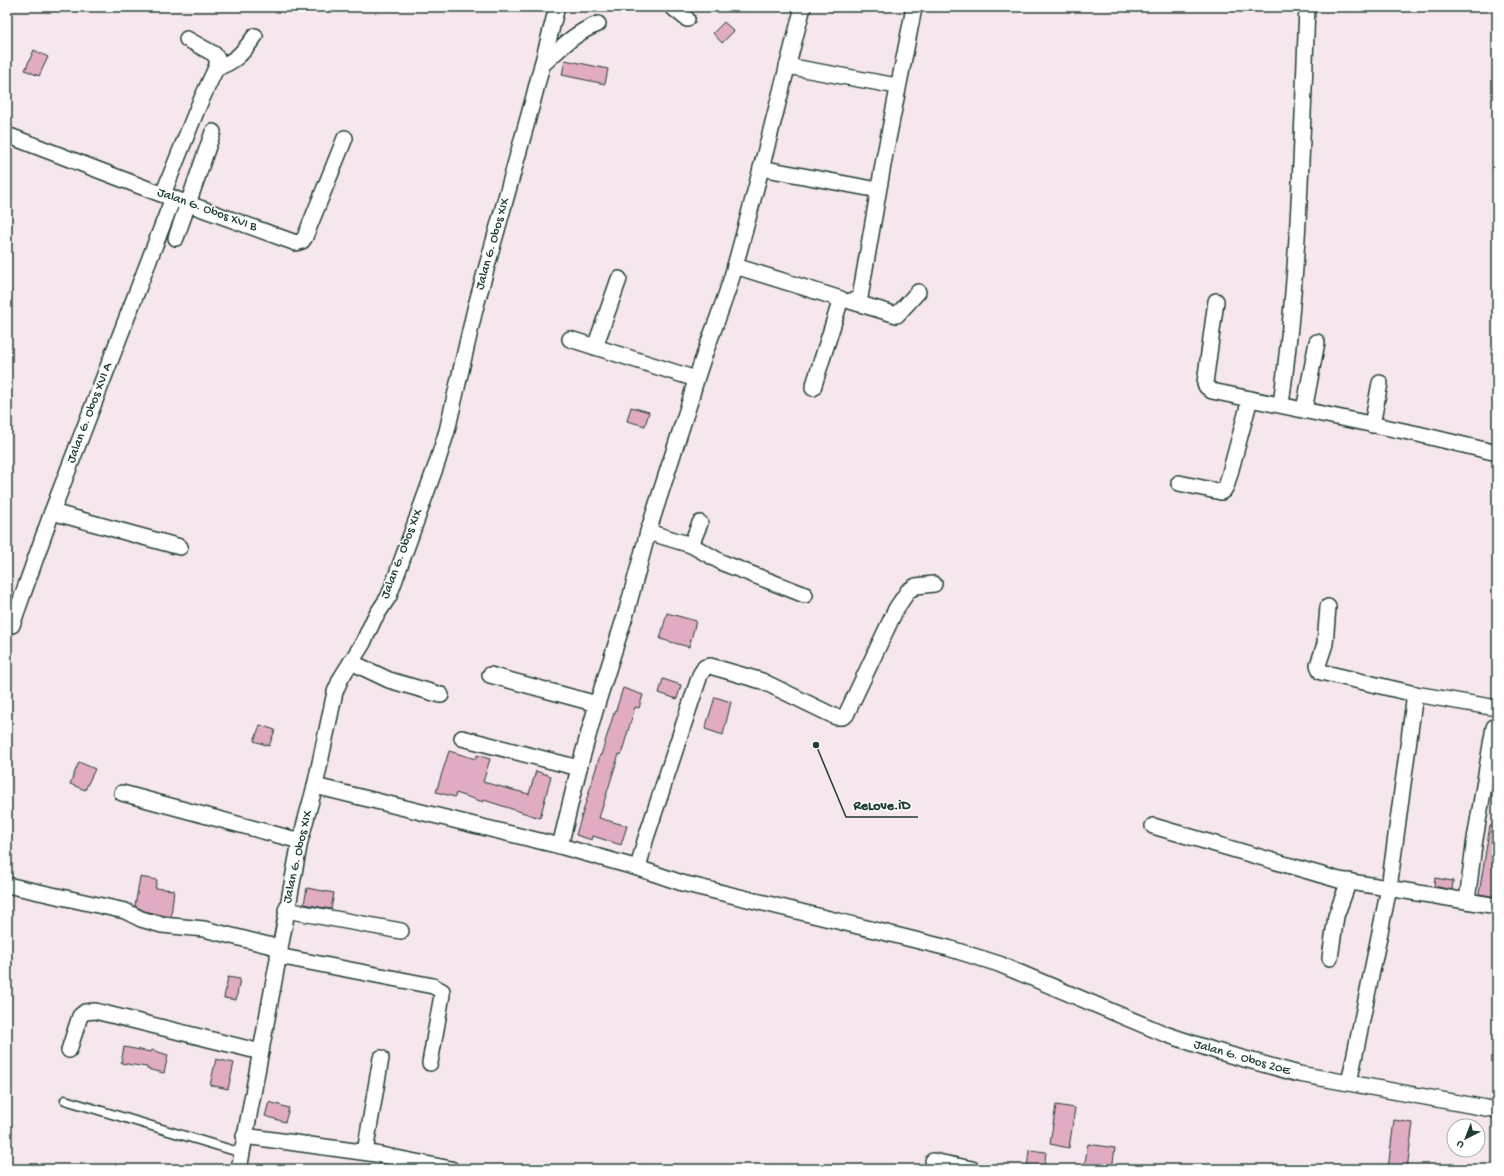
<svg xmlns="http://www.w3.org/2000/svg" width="1504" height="1176" font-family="'Gochi Hand',sans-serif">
	<rect width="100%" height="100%" fill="#f6e6ed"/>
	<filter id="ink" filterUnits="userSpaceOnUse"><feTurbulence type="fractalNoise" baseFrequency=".025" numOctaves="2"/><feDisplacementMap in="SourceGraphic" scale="8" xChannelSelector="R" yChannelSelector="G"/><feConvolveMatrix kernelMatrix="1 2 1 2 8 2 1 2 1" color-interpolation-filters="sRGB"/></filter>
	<g filter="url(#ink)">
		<g fill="#e1abc4" stroke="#1f3d34">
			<path d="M724,22L734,31L722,43L713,33Z"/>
			<path d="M34,50L48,57L39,76L25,70Z"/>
			<path d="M565,60L608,69L605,84L562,75Z"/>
			<path d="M631,407L649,412L645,426L627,421Z"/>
			<path d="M667,613L696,621L689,647L660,639Z"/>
			<path d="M663,679L681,685L677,699L659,693Z"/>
			<path d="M623,688L643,695L639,708L635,707L621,755L619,754L599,818L627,826L621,845L593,836L592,840L576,835L600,755H601L614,713H615Z"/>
			<path d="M715,697L731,702L723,735L705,729Z"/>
			<path d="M260,725L275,730L269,746L254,741Z"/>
			<path d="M449,751L476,759L477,755L490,759L483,782L513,790L529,794L536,771L551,776L540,818L484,800L483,802L456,793L455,797L436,792Z"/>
			<path d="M79,762L95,769L85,790L70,784Z"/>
			<path d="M1490,825H1497V897L1479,894Z"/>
			<path d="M140,877L157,880L155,888L174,890L171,917L144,911L135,906Z"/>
			<path d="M1435,878L1453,881L1452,890L1434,886Z"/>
			<path d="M307,888L334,893L331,909L304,904Z"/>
			<path d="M228,977L240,979L236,1000L224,998Z"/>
			<path d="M124,1047L151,1052L152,1050L168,1055L164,1073L147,1069V1067L121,1063Z"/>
			<path d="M216,1059L234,1063L228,1089L210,1085Z"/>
			<path d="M269,1102L289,1108L285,1122L265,1116Z"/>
			<path d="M1056,1105L1075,1108L1069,1148L1050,1144Z"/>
			<path d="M1394,1120L1413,1123L1407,1169H1388Z"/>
			<path d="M1088,1144L1115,1148L1112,1169H1084Z"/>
			<path d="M1029,1150L1046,1152L1044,1169H1027Z"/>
		</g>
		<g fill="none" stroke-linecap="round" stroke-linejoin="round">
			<g stroke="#1f3d34" stroke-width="11">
				<path id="service" d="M65,1100L242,1153"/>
			</g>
			<g stroke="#1f3d34" stroke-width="18">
				<g id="minor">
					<path d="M672,7L687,19"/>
					<path d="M542,65C561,48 574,33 598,24"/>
					<path d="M787,66L897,86"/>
					<path d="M216,68C237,61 242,53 255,36"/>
					<path d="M7,135L153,191L296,243L302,241L305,237L345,138"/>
					<path d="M761,168L878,190"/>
					<path d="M163,194L198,107L216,68L218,60L214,54L187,39"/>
					<path d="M176,238L213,132"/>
					<path d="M735,266L841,299L813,388"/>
					<path d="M850,301L897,315L918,292"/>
					<path d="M1216,301L1205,383L1206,386L1212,391L1418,434L1497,453"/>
					<path d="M859,303L884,159L914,8"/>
					<path d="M570,339L696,379"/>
					<path d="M595,347L619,279"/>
					<path d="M1281,404C1299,273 1302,140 1307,7"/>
					<path d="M1304,410L1317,342"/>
					<path d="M1372,425L1380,383"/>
					<path d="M1179,483L1221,492L1224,490L1227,484L1250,399"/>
					<path d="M52,512L180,547"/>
					<path d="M648,532L691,545L723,563L805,595"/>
					<path d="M691,545L700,523"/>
					<path d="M1328,607L1325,644L1318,665L1321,672L1415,694L1497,708"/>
					<path d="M7,624L12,625L52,512L173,198"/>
					<path d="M351,662L389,680L441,695"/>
					<path d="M490,675L597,704"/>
					<path d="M462,738L579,768"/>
					<path d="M315,786L560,846L638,868L682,883L948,948L999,964L1165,1034L1216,1051L1299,1074L1497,1110"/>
					<path d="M122,793L300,841"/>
					<path d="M1153,826L1339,880L1497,906"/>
					<path d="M560,846L579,768L597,704L627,610L648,532L691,398C702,353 723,311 735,266C759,180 780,93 803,7"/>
					<path d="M638,868L645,841L700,675L705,667L710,666L762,681L836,717H842L846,715L896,609L908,591L916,586L934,584"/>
					<path d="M7,885L125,911L141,919L162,925L204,929L280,948"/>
					<path d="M1467,901L1474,845L1494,727"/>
					<path d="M286,910L401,931"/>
					<path d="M278,956L433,986L442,991V995L430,1063"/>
					<path d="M1330,958L1336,916L1349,881"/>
					<path d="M69,1050L80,1016L85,1012L95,1011L261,1052"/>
					<path d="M1349,1083L1389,888L1415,694"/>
					<path d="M244,1136L376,1154L451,1169"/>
					<path d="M365,1152L381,1058"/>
					<path d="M933,1161L972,1169"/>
					<path d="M239,1169L300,841L315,786L335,692L341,678L363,643L374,619L389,596L437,463L447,431L475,309L532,104L557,7"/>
				</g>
			</g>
			<use href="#service" stroke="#fff" stroke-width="8"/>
			<use href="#minor" stroke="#fff" stroke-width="15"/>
		</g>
	</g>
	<g text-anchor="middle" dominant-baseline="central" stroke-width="3" stroke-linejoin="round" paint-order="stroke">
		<g font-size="13" fill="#1f3d34" stroke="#fff">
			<text transform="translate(207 210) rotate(20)">Jalan G. Obos XVI B</text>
			<text transform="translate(493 244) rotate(-74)">Jalan G. Obos XIX</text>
			<text transform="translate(90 413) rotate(-69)">Jalan G. Obos XVI A</text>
			<text transform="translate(402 554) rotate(-69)">Jalan G. Obos XIX</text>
			<text transform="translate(298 857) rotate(-77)">Jalan G. Obos XIX</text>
			<text transform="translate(1242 1058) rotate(16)">Jalan G. Obos 20E</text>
		</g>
	</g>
	<path fill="none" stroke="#1f3d34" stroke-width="1.5" d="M816 745L846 817H918"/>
	<circle fill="#1f3d34" stroke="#fff" stroke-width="1.5" cx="816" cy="745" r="4"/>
	<g font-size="14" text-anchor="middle" font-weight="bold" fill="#1f3d34" stroke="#fff" stroke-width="3" stroke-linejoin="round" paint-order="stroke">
		<text x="882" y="809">ReLove.iD</text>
	</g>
	<rect width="1504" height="1176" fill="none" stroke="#fff" stroke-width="24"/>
	<rect x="12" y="12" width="1480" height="1152" fill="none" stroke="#1f3d34" stroke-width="1.5" filter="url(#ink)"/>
	<g transform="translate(1466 1138) rotate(222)"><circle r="19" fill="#ffffff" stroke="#a5b1ae"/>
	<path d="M0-3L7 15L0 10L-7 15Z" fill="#1f3d34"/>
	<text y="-6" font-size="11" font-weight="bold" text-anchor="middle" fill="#1f3d34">U</text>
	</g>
</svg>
